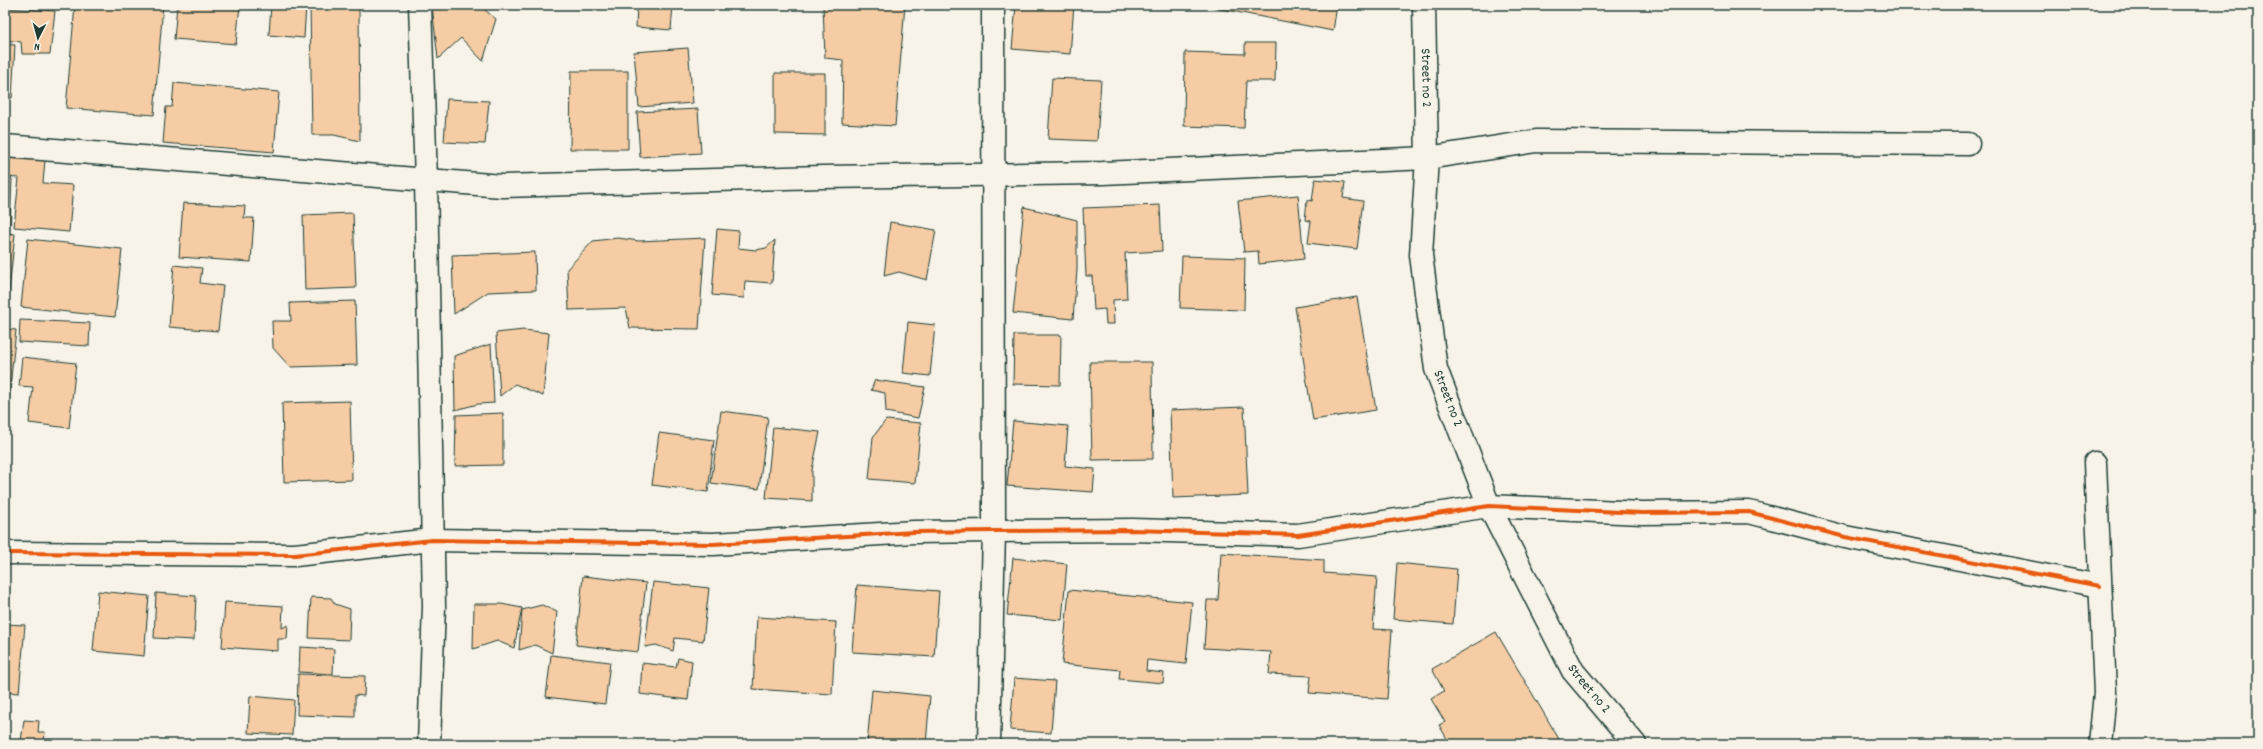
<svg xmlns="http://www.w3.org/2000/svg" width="2263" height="749" font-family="Dekko,sans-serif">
	<rect width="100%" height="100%" fill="#f7f3e8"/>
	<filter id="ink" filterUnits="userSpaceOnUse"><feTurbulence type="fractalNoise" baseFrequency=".025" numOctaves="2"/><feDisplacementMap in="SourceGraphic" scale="8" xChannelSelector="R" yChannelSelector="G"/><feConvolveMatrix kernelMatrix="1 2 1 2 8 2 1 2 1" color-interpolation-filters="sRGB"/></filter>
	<g filter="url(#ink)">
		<g fill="#f5cca4" stroke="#1f3d34">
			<path d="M75,5H163L154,115L66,108Z"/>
			<path d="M177,5H240L236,44L174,39Z"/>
			<path d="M271,5H306L304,38L269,35Z"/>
			<path d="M310,5H359L360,141L334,135H312Z"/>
			<path d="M443,5H479L496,19L483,61L461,38L438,59L432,6Z"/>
			<path d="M637,5H673L671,30L636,27Z"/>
			<path d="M823,5H905L895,126L842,123L843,60L825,58Z"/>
			<path d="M1016,5H1074L1070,54L1012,49Z"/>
			<path d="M1201,5H1337L1333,31Z"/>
			<path d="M5,8L55,11L50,54H22L21,42L5,40Z"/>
			<path d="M1245,43H1276L1275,81H1246L1244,128L1184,126L1185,52L1245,54Z"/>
			<path d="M5,44L15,45L12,98L5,97Z"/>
			<path d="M688,48L693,103L639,107L634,52Z"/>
			<path d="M571,71H628V149H570Z"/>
			<path d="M775,73H825V135L775,134Z"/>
			<path d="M1052,78L1101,80L1097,141L1048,139Z"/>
			<path d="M174,83L279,92L274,152L163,143L166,107H172Z"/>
			<path d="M447,99L489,101L485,144L444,142Z"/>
			<path d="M698,109L701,153L640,157L637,112Z"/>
			<path d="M5,157L45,160L43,183L73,185L69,232L14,227L19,178L5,177Z"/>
			<path d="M5,179H12L10,224H5Z"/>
			<path d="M1315,179L1345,182L1343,198L1363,201L1357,249L1308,243L1311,221L1305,220L1307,200L1312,201Z"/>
			<path d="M1298,195L1304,259L1259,264L1258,251L1244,252L1238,201Z"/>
			<path d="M183,203L245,206L244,218H254L251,262L179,257Z"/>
			<path d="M1160,205L1162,251L1125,253L1127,299L1113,300L1114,324H1106L1105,309L1094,310L1092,276H1086L1083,208Z"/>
			<path d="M1024,207L1077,220V270L1073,319L1013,313Z"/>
			<path d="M353,213L356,288L305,290L303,215Z"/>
			<path d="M890,222L936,230L927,280L899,272L884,276Z"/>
			<path d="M717,229L739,231L738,248L756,250L766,248L775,240L772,283L745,281L744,298L712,295Z"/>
			<path d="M5,233L15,234L8,300H5Z"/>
			<path d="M618,238L639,241L705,238L699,329L630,328L626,308L569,310L567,269L593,241Z"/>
			<path d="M28,239L122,249L115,317L21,307Z"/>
			<path d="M535,252L536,290L488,292L454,314L452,255Z"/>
			<path d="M1182,256L1245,258L1244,310L1180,308Z"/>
			<path d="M174,265L202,268L200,283L223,286L218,331L169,327Z"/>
			<path d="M1357,297L1376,410L1313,420L1295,307Z"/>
			<path d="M355,301L357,365L290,367L273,348L272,321H291L290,303Z"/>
			<path d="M20,320L90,323L89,346L19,342Z"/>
			<path d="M908,322L935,325L930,376L903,373Z"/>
			<path d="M5,329L16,330L8,406L5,408Z"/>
			<path d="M524,330L549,333L543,396L515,384L500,396L496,333Z"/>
			<path d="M1014,335H1061L1060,385L1013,384Z"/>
			<path d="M491,344L494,403L478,404L455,410L454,356Z"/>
			<path d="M22,357L76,363L69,428L29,423L33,387L19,386Z"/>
			<path d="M1090,362H1152L1153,459L1092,460Z"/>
			<path d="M875,380L925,387L918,418L886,412L885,393L871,390Z"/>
			<path d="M350,401L352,480L284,482L282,403Z"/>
			<path d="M1244,407L1248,495L1173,498L1170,410Z"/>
			<path d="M721,411L768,417L759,489L711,483Z"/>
			<path d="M503,413V465L455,466L456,415Z"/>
			<path d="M886,420L921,423L915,483L869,479L873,437Z"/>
			<path d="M1013,421L1068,426L1065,466L1095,469L1093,492L1007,486Z"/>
			<path d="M773,427L820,432L812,470V501L766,498Z"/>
			<path d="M659,433L714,440L708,492L652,485Z"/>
			<path d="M1221,553L1324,560V573L1377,577L1373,629L1392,630L1387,699L1309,693L1311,676L1269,674L1271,652L1204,648L1207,600H1218Z"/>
			<path d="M1013,558L1067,564L1062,620L1007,615Z"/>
			<path d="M1397,563L1457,569L1453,624L1393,619Z"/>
			<path d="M583,576L646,583L638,652L576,645Z"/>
			<path d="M653,582L709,588L703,641L675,638L673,651L656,645L645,647Z"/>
			<path d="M857,585L939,591L934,657L852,652Z"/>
			<path d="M1069,590L1192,602L1186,664L1147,660L1146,671L1164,673L1163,683L1119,679L1120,670L1062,664Z"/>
			<path d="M98,591L149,596L144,656L93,651Z"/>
			<path d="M156,593L196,596L194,640L154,638Z"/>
			<path d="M311,597L331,598L335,604L350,609L349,640L309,638Z"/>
			<path d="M225,602L283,606L282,628L288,625L287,639H278V651L222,647Z"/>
			<path d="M474,604H501L522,608L514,648L497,641L473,649Z"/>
			<path d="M542,605L557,612L552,653L535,645L519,650L522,610Z"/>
			<path d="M757,617L836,622L832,694L753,689Z"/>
			<path d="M5,624L25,625L19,693L5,692Z"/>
			<path d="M1496,632L1559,739L1552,744H1450L1439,725L1445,722L1431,699L1444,691L1432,669Z"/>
			<path d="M300,647L334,649L333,674L299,672Z"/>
			<path d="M551,655L610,662L605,704L546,697Z"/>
			<path d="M678,658L692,661L688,700L640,694L642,663L676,667Z"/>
			<path d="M298,674L365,676L364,696L355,695V717L297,715Z"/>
			<path d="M1014,678L1055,681L1051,733L1010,730Z"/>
			<path d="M872,690L930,696L926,744H867Z"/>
			<path d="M250,696L294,700L292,735L248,733Z"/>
			<path d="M24,720L39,721L38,732H45L44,743L21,741Z"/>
		</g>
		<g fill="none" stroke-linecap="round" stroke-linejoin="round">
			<g stroke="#1f3d34" stroke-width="25">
				<g id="minor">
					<path d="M420,5L426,180L434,606L429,744"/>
					<path id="s1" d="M1424,5L1427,158L1421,255L1436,369L1489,506L1573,671L1635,744"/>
					<path d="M5,146L502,186L822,177L1103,173L1427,158L1536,141L1968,144"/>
					<path d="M2095,463L2105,693L2100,744"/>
					<path d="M5,553L295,555L432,540L713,544L914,532L994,531L1133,530L1298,535L1489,506L1642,513L1749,512L1845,537L2100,586"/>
					<path d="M989,744L994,531L993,5"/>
				</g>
			</g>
			<use href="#minor" stroke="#f7f3e8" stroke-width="22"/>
			<g stroke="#f7f3e8" stroke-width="6">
				<path id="cycleway" d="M5,553L295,555L432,540L713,544L914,532L994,531L1133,530L1298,535L1489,506L1642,513L1749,512L1845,537L2100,586"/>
			</g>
			<use href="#cycleway" stroke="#e8590c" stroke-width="4"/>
		</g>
	</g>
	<g text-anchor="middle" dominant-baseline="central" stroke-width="3" stroke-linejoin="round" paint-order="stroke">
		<g font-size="14" fill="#1f3d34" stroke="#f7f3e8">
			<text stroke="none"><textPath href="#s1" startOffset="73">Street no 2</textPath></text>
			<text stroke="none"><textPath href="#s1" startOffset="397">Street no 2</textPath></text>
			<text stroke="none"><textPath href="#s1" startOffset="721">Street no 2</textPath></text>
		</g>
	</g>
	<rect width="2263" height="749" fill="none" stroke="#f7f3e8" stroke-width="20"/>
	<rect x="10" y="10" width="2243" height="729" fill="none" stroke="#1f3d34" stroke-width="1.5" filter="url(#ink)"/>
	<g transform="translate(38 38) rotate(186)" stroke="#f7f3e8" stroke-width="3" paint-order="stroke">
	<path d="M0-3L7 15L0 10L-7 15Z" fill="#1f3d34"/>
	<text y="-6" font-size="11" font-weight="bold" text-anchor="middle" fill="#1f3d34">N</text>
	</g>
</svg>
